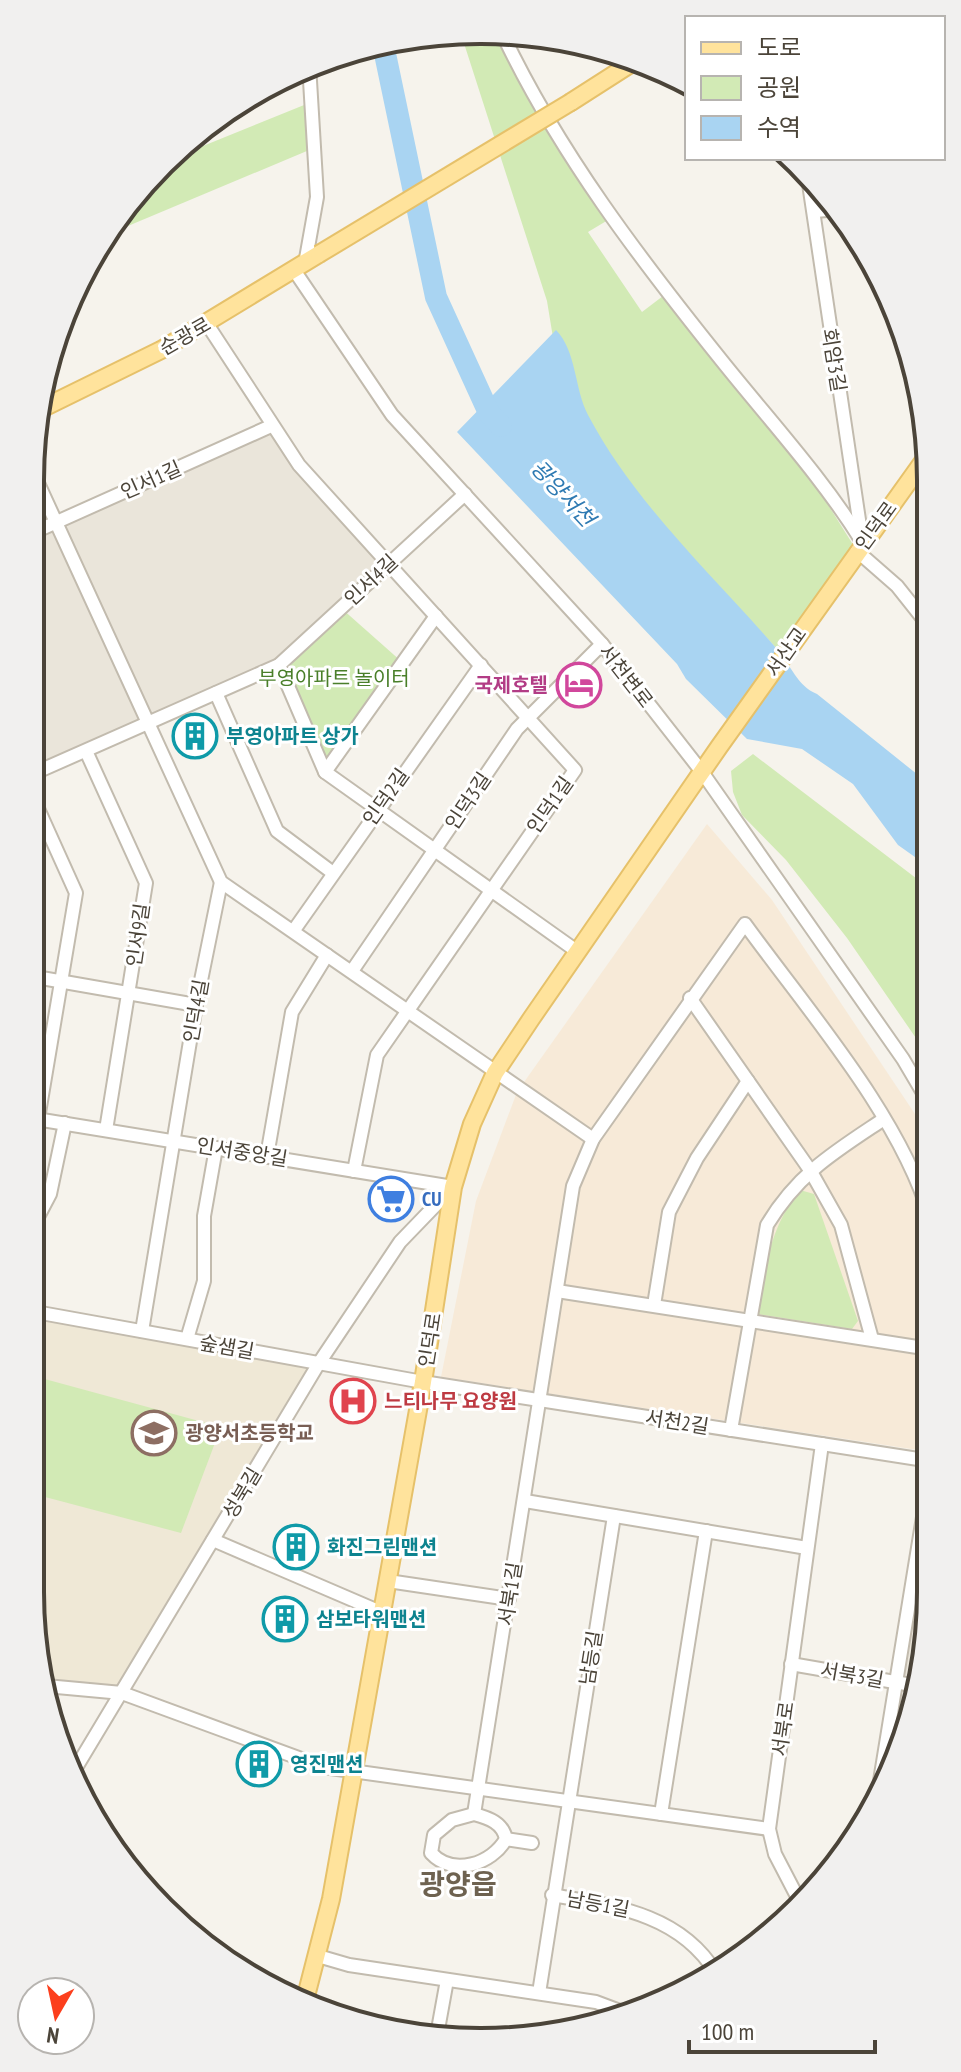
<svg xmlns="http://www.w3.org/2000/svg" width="961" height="2072" font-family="'PT Sans Narrow','Noto Sans KR',sans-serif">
	<rect width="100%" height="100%" fill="#f6f3ec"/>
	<g fill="#eae5da">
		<path d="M271,426L390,562L279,665L30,775V534Z"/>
		<path d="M931,1488V1592L914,1677L901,1674Z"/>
	</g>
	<path fill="#f7ead8" d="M707,824L772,900L929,1135L931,1452L441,1377L476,1201L517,1092Z"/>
	<path fill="#efe8d6" d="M30,1311L319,1363L122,1693L45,1682L30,1591Z"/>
	<g fill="#d2eab5">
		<path d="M480,30L491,32L608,220L588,232L642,312L663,296L805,468L857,551L779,651L636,498L577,410L557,362L547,301L461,34Z"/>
		<path d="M314,101L319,132L314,148L116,231L161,163Z"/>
		<path d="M341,608L402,662L325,772L279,665Z"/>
		<path d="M753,754L929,888V1057L847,938L786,860L742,815L733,792L731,771Z"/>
		<path d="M800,1190L814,1194L858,1321L852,1329L757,1314C765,1268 770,1227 800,1190Z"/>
		<path d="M30,1375L221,1427L181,1533L30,1493Z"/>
	</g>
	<path fill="#a9d4f2" d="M556,330C577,352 574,388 588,415C635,504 712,574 777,649C791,665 797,686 817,694L928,783L929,867L898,845L853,784L802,749L747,739L686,679L677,664L457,432Z"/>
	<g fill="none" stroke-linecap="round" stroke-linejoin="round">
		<path stroke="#a9d4f2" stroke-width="22" d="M384,49L436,297L489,413L501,426"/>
		<g stroke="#c2bbae" stroke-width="16">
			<g id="minor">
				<path d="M503,35C559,153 640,259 722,361C770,421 822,477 863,543"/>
				<path d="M808,177L862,540"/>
				<path d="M815,211L839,209"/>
				<path d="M305,264L317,197L309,64"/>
				<path d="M294,270L392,415L602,644L702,772L903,1059L929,1103"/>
				<path d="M207,324L299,465L575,770L377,1055L354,1171"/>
				<path d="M32,470L221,882L593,1139"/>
				<path d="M30,534L271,426"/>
				<path d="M857,551L897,586L928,625"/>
				<path d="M279,665L325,772L578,952"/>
				<path d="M216,693L277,831L333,873"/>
				<path d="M86,751L146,883L106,1130"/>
				<path d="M325,772L436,616"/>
				<path d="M30,775L279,665L465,494"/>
				<path d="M30,791L76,893L38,1119"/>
				<path d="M294,930L481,665"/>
				<path d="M352,971L517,729L602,644"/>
				<path d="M30,976L196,1005"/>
				<path d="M690,998L810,1170L841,1225L872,1339"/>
				<path d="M30,1118L453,1187"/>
				<path d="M267,1156L292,1012L327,955"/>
				<path d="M30,1232L50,1194L65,1123"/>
				<path d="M557,1291L930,1349"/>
				<path d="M654,1305L669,1212L697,1158L748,1081"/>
				<path d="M30,1311L423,1382L931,1461"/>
				<path d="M142,1331L196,1005L221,882"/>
				<path d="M187,1339L204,1281V1216L216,1148"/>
				<path d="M731,1430L767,1225C798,1173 836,1151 884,1119"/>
				<path d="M525,1501L807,1548"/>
				<path d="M213,1540L383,1613"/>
				<path d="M388,1581L509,1599"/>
				<path d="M791,1664L912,1685"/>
				<path d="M46,1686L122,1693L323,1767L769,1829"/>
				<path d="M74,1771L319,1363L400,1242L453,1187"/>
				<path d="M878,1793L931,1468"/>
				<path d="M474,1814L573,1186L593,1139L745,924C808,1011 899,1114 930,1217"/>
				<path d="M474,1814C489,1818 503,1823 506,1839C492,1864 453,1877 431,1853L434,1835L452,1820Z"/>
				<path d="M661,1814L706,1531"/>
				<path d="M506,1839L532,1843"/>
				<path d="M552,1895C615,1906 680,1914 716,1973"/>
				<path d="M801,1904L775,1854L769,1829L822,1444"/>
				<path d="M318,1956L349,1965L596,2002L620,2011"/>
				<path d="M539,1993L614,1516"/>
				<path d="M437,2035L447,1980"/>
			</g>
		</g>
		<g stroke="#e6c16a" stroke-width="20">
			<g id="major">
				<path d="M571,102L635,61"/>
				<path d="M45,407L161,350L319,254"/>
				<path d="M305,2000L331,1899L423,1382L453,1187L472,1124L495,1073L531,1019L719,747L927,456"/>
			</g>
		</g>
		<use href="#minor" stroke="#fff" stroke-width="12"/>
		<use href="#major" stroke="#ffe39c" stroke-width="16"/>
		<g stroke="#e6c16a" stroke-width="20" stroke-linecap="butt">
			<path id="major-bridge" d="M319,254L571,102"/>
		</g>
		<use href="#major-bridge" stroke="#ffe39c" stroke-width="16"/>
	</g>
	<defs>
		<g id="hotel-ring" transform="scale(2.3)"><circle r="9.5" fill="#fff" stroke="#d1479c" stroke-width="1.5"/><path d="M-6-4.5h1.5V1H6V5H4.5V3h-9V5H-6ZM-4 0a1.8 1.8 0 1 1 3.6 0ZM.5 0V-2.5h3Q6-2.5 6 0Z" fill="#d1479c"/></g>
		<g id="building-ring" transform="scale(2.3)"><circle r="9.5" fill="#fff" stroke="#0f9aa8" stroke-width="1.5"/><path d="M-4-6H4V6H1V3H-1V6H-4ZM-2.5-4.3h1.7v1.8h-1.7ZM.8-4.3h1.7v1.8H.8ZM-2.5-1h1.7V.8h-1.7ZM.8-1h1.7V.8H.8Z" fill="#0f9aa8"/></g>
		<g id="supermarket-ring" transform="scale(2.3)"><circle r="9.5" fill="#fff" stroke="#3f7fe0" stroke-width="1.5"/><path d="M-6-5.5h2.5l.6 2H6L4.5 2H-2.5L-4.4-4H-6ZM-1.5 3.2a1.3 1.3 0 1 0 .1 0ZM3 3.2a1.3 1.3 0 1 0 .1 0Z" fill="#3f7fe0"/></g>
		<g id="hospital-ring" transform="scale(2.3)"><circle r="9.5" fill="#fff" stroke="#e0444e" stroke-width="1.5"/><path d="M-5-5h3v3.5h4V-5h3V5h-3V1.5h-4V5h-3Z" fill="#e0444e"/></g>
		<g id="school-ring" transform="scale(2.3)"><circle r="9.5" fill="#fff" stroke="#8d6e63" stroke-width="1.5"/><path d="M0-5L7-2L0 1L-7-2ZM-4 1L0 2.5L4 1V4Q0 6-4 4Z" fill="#8d6e63"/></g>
	</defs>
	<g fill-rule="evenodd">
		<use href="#hotel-ring" x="579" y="685"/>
		<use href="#building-ring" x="195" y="736"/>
		<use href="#supermarket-ring" x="391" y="1199"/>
		<use href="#hospital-ring" x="353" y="1401"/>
		<use href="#school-ring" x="154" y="1433"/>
		<use href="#building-ring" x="296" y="1547"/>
		<use href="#building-ring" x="285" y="1619"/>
		<use href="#building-ring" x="259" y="1764"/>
	</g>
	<g text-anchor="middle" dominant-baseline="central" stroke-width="6" stroke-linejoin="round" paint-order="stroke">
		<g font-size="20" fill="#4b4439" stroke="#fff">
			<text transform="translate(185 336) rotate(-30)">순광로</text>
			<text transform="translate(834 360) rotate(81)">회암3길</text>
			<text transform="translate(151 480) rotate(-24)">인서1길</text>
			<text transform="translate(876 526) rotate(-54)">인덕로</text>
			<text transform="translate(371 580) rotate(-43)">인서4길</text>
			<text transform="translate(786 652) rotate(-55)">서산교</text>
			<text transform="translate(626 676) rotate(52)">서천변로</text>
			<text transform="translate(386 797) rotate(-55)">인덕2길</text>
			<text transform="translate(468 801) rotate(-56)">인덕3길</text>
			<text transform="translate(550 805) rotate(-55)">인덕1길</text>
			<text transform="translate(138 935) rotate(-82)">인서9길</text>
			<text transform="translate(196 1011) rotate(-80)">인덕4길</text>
			<text transform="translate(242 1152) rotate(9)">인서중앙길</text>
			<text transform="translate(430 1340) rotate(-81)">인덕로</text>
			<text transform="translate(227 1347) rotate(10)">숲샘길</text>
			<text transform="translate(677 1422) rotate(9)">서천2길</text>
			<text transform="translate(242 1493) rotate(-59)">성북길</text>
			<text transform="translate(510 1594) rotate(-81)">서북1길</text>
			<text transform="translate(591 1658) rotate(-81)">남등길</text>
			<text transform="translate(852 1675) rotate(10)">서북3길</text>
			<text transform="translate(783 1729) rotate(-82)">서북로</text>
			<text transform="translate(598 1904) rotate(11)">남등1길</text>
		</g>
		<g font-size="20" fill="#4a7f2a" stroke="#fff">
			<text x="334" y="678">부영아파트 놀이터</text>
		</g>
		<g font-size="20" font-weight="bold" fill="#b23c85" stroke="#fff" text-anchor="end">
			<text x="548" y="685">국제호텔</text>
		</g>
		<g font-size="20" font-weight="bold" fill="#0d838f" stroke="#fff" text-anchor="start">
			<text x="226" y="736">부영아파트 상가</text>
			<text x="327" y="1547">화진그린맨션</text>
			<text x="316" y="1619">삼보타워맨션</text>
			<text x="290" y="1764">영진맨션</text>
		</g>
		<g font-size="20" font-weight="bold" fill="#366cbe" stroke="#fff" text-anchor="start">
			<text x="422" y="1199">CU</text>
		</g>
		<g font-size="20" font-weight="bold" fill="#be3a42" stroke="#fff" text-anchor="start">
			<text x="384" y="1401">느티나무 요양원</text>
		</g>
		<g font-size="20" font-weight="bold" fill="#785e54" stroke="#fff" text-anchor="start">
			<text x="185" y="1433">광양서초등학교</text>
		</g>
		<g font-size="22" font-style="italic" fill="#2e7ab2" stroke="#fff">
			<text transform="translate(563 493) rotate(47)">광양서천</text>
		</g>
		<g font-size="28" font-weight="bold" fill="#6e6250" stroke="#fff">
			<text x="458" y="1883">광양읍</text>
		</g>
	</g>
	<path d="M0 0H961V2072H0ZM480 44H481A436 436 0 0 1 917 480V1592A436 436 0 0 1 481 2028H480A436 436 0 0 1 44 1592V480A436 436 0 0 1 480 44Z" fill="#f1f0ef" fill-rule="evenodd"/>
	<path fill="none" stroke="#4b4439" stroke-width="4" d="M480 44H481A436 436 0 0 1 917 480V1592A436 436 0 0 1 481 2028H480A436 436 0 0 1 44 1592V480A436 436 0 0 1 480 44Z"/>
	<rect x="685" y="16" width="260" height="144" fill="#ffffff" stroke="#b7b4b0" stroke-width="2"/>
	<rect x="701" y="42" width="40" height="12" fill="#ffe39c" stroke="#b7b4b0" stroke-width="2"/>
	<text x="757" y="56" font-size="24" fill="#4b4439">도로</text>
	<rect x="701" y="76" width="40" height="24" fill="#d2eab5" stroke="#b7b4b0" stroke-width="2"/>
	<text x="757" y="96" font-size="24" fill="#4b4439">공원</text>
	<rect x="701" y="116" width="40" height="24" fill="#a9d4f2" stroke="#b7b4b0" stroke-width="2"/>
	<text x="757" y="136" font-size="24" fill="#4b4439">수역</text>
	<g transform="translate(56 2016) rotate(189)"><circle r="38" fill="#ffffff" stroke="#b7b4b0" stroke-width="2"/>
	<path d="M0-6L14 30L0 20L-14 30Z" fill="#fc3f1d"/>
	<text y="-12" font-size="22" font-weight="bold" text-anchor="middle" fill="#4b4439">N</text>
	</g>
	<path d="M689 2040v12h186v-12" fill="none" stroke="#4b4439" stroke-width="4"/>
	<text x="701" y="2040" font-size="24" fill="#4b4439" stroke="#ffffff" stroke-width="6" paint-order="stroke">100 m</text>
</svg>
